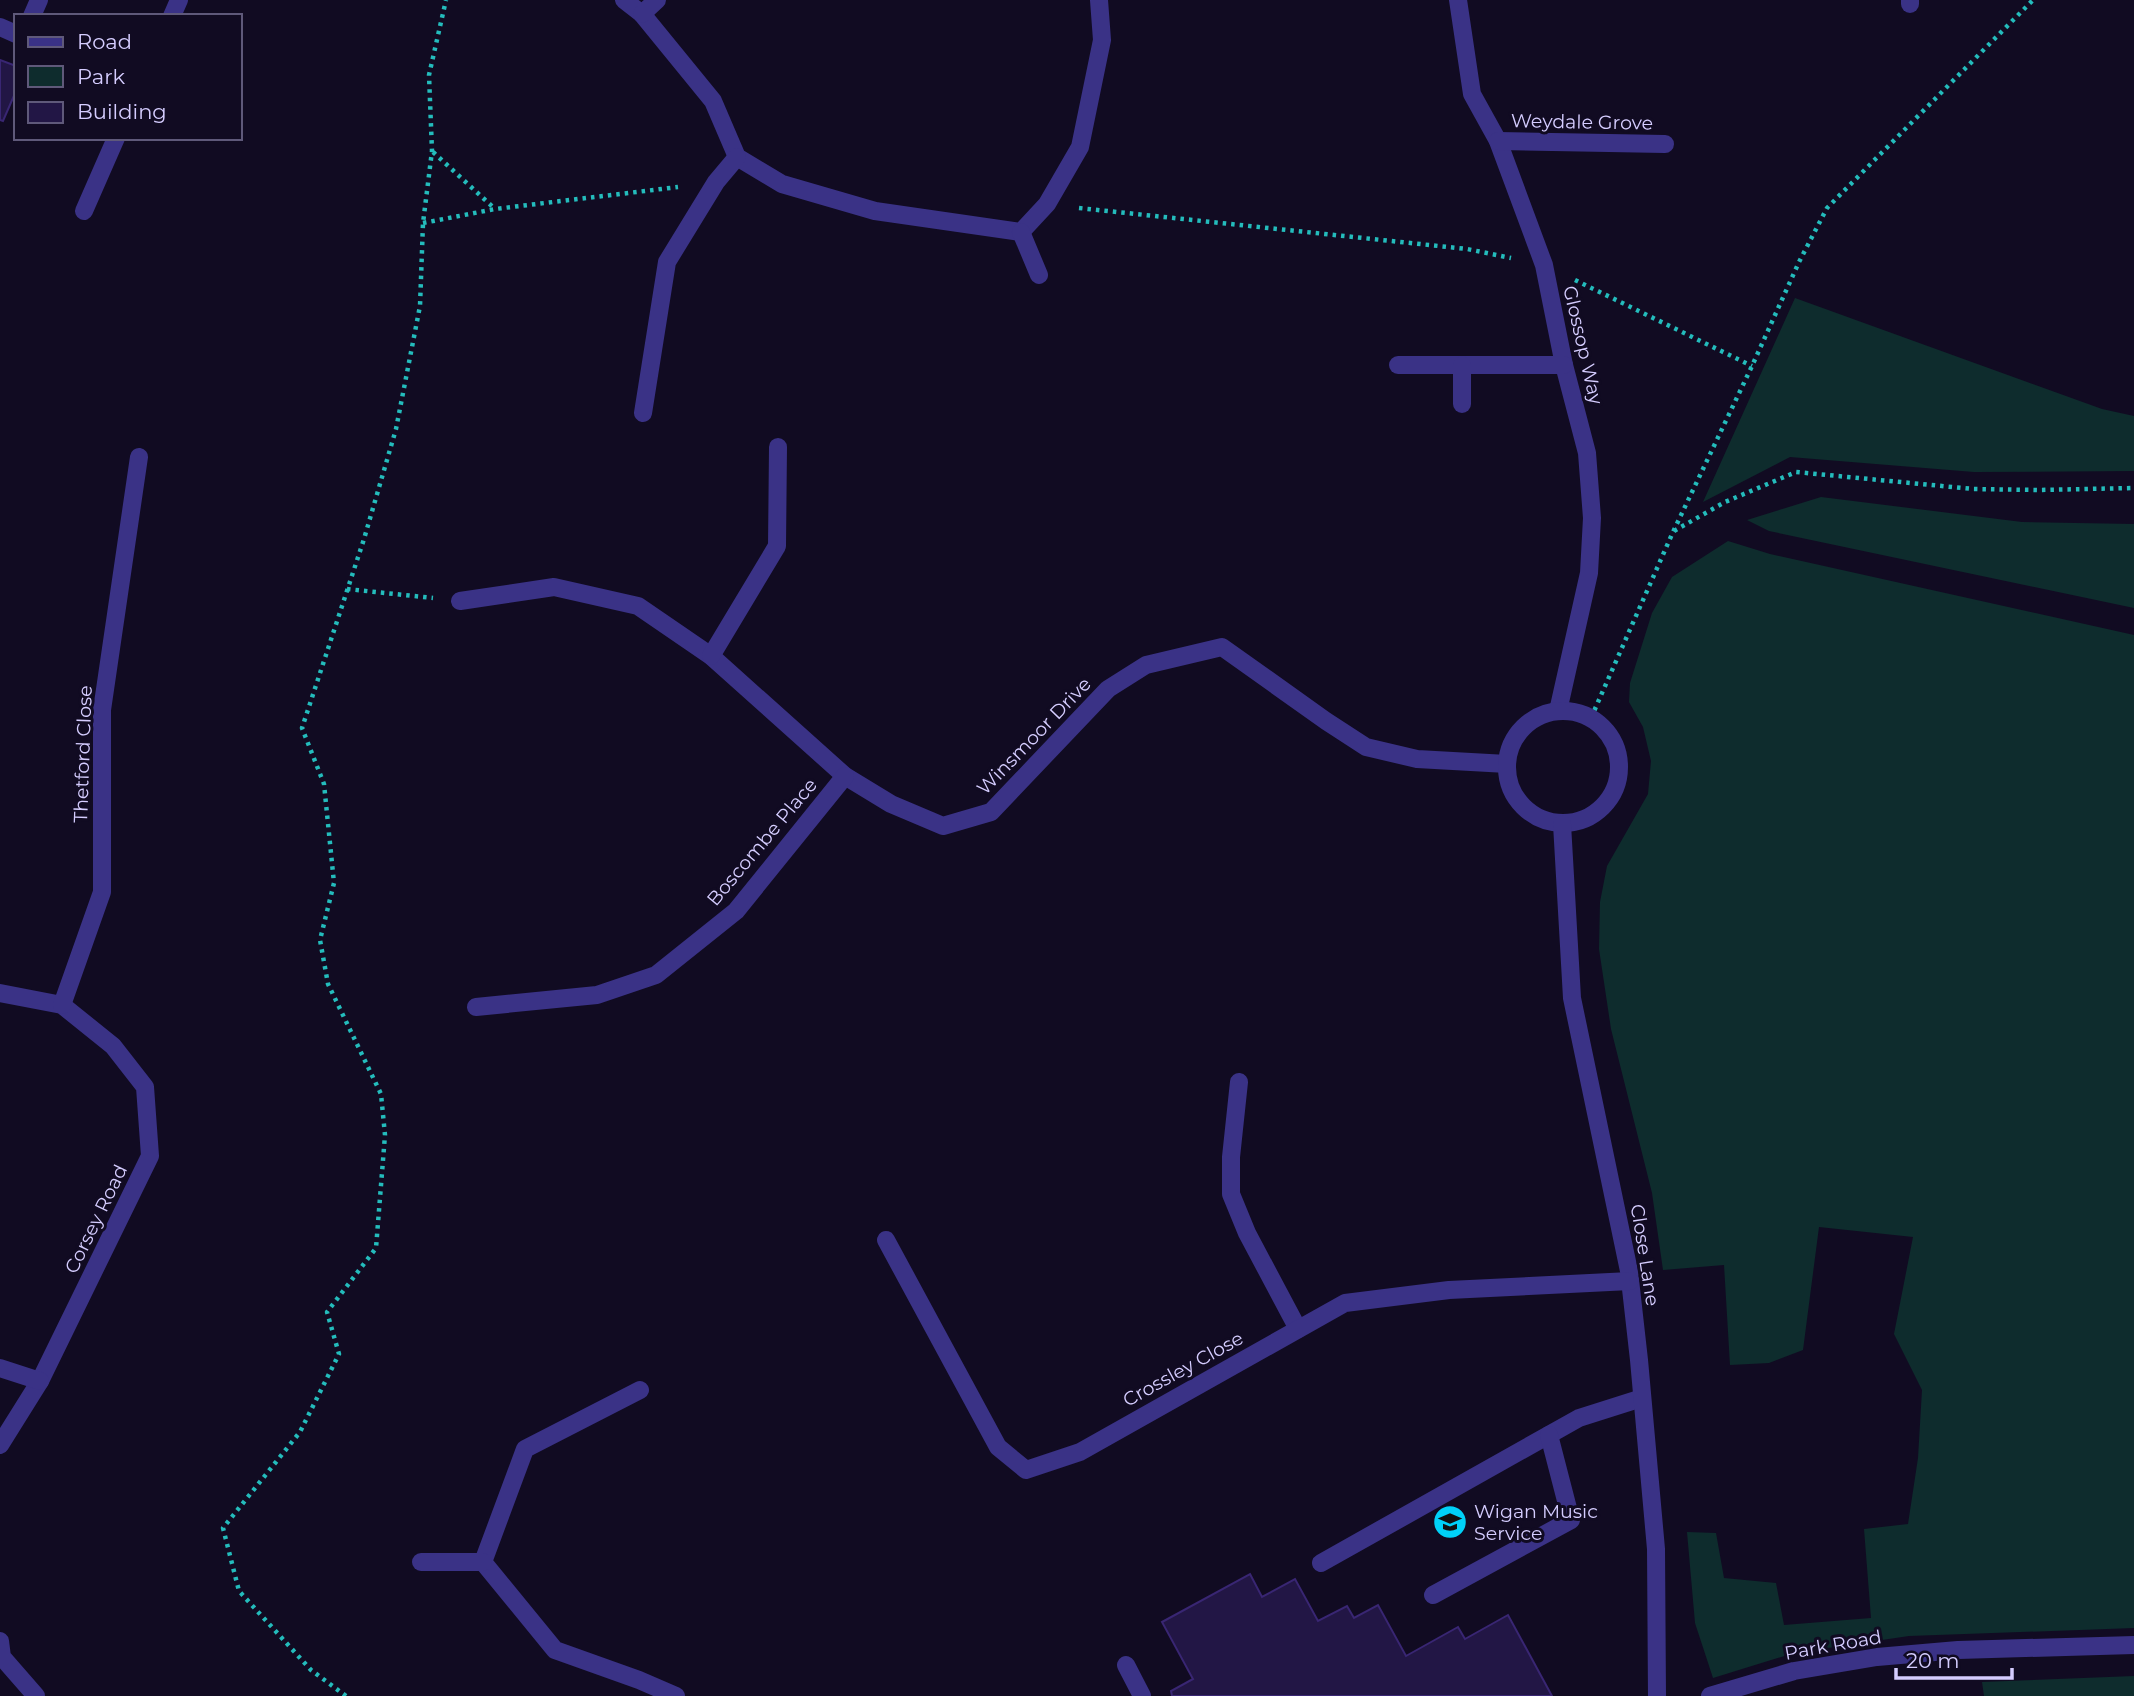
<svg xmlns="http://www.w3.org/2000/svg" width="2134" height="1696" font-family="Montserrat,sans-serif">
	<rect width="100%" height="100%" fill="#110b22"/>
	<g fill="#0e2c2d">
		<path d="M1795,298L2102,409L2134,416V471L1974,472L1790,457L1703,502Z"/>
		<path d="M1821,497L2022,522L2134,524V608L1769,531L1747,520Z"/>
		<path d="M1728,541L1770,554L2134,635V1628L1909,1636L1794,1653L1713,1678L1695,1623L1687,1532L1716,1533L1724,1578L1776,1583L1784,1625L1871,1618L1864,1529L1908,1524L1918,1458L1922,1390L1894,1334L1913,1237L1819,1227L1803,1350L1769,1363L1730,1365L1724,1265L1663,1270L1652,1193L1611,1029L1599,949L1600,902L1607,866L1648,794L1651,761L1643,727L1629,702L1630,683L1652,613L1672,577Z"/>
		<path d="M2134,1676V1696H1984L1982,1682Z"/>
	</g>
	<g fill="#221645" stroke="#392673" stroke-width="2">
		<path d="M0,60L16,66V91L3,121L0,120Z"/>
		<path d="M1250,1574L1262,1597L1295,1579L1318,1621L1347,1606L1354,1618L1378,1605L1406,1656L1458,1627L1465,1639L1508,1615L1552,1696H1172L1171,1691L1193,1679L1162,1622Z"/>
	</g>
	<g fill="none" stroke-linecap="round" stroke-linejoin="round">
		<g stroke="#24bcbc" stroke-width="4.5" stroke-dasharray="3.5 5" stroke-linecap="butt">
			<path d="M433,152L495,209"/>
			<path d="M1079,208L1467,249L1511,258"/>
			<path d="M423,223L495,209L678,187"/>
			<path d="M1575,280L1752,366"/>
			<path d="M1674,531L1725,502L1796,472L1973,489L2039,490L2134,488"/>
			<path d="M347,589L433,598"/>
			<path d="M1591,718L1673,532L1752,366L1799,262L1827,208L2033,0"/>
			<path d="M346,1696L311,1670L239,1591L223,1528L300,1432L339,1354L327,1312L376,1248L385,1135L381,1094L328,984L320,940L334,883L324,784L302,728L364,539L396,429L420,306L423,223L432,151L429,75L446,0"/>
		</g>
		<g stroke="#3a3286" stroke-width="18">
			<path d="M32,16L39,0"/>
			<path d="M0,27L16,34"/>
			<path d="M1321,1563L1579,1418L1642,1398"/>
			<path d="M1433,1595L1571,1520L1549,1435"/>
			<path d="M1126,1665L1142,1696"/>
		</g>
		<g stroke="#3a3286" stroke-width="18">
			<path d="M624,0L642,14L713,101L737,157L782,184L875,211L1021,232L1047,204L1080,147L1102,40L1099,0"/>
			<path d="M1458,0L1472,94L1498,141L1544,265L1564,365L1587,453L1592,518L1589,573L1558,711"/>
			<path d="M1910,4V0"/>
			<path d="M642,14L657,0"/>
			<path d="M172,16L179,0"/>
			<path d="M1498,141L1665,144"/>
			<path d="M84,211L116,138"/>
			<path d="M1021,232L1039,275"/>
			<path d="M1398,365H1564"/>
			<path d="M1462,404V365"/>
			<path d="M643,413L667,262L716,182L737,157"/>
			<path d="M460,601L554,587L638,606L711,656L845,776L891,804L943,826L991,812L1108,689L1146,665L1222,647L1326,721L1366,747L1417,759L1507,764"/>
			<path d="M711,656L777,546L778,447"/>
			<circle cx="1563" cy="767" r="56"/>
			<path d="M1562,824L1572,998L1629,1271L1639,1360L1656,1549L1657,1696"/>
			<path d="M0,993L62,1005L113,1046L145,1087L150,1156L40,1381L0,1445"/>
			<path d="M62,1005L102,892V710L139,457"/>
			<path d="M476,1007L597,995L656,975L736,911L845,776"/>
			<path d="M1239,1082L1231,1157V1194L1247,1233L1298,1329"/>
			<path d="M886,1240L998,1447L1026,1470L1080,1452L1345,1303L1449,1290L1630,1281"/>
			<path d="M0,1368L40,1381"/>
			<path d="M640,1390L525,1449L483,1562L555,1650L639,1680L676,1696"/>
			<path d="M421,1562H483"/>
			<path d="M0,1641L2,1657L36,1696"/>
			<path d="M1710,1696L1794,1671L1877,1657L1958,1650L2134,1645"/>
		</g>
	</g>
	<defs>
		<g id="school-disc" transform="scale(1.75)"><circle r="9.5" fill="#00d1f8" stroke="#110b22"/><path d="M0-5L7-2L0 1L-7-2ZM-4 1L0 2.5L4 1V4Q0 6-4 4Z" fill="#111"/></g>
	</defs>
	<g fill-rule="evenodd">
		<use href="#school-disc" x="1450" y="1522"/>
	</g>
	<g text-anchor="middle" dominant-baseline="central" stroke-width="6" stroke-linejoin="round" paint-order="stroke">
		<g font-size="19" fill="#d5cdff" stroke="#110b22">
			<text transform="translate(1582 122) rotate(1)">Weydale Grove</text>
			<text transform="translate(1583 345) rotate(77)">Glossop Way</text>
			<text transform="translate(1034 736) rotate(-46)">Winsmoor Drive</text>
			<text transform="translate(83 754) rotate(-88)">Thetford Close</text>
			<text transform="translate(762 842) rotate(-50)">Boscombe Place</text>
			<text transform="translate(96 1219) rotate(-64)">Corsey Road</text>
			<text transform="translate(1645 1255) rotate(81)">Close Lane</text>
			<text transform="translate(1183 1369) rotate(-29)">Crossley Close</text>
			<text transform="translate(1833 1645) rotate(-10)">Park Road</text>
		</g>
		<g font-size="19" fill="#d5cdff" stroke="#110b22" text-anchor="start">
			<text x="1474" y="1511">Wigan Music<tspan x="1474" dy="22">Service</tspan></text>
		</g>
	</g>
	<rect x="14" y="14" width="228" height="126" fill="#110b22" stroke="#5f597a" stroke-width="2"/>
	<rect x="28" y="37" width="35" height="10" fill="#3a3286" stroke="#5f597a" stroke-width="2"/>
	<text x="77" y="49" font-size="21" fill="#d5cdff">Road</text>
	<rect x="28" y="66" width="35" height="21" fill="#0e2c2d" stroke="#5f597a" stroke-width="2"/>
	<text x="77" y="84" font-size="21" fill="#d5cdff">Park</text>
	<rect x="28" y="102" width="35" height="21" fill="#221645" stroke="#5f597a" stroke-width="2"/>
	<text x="77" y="119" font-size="21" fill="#d5cdff">Building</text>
	<path d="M1896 1668v10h116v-10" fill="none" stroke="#d5cdff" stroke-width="3.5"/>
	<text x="1906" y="1668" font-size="21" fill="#d5cdff" stroke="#110b22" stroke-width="5" paint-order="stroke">20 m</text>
</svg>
